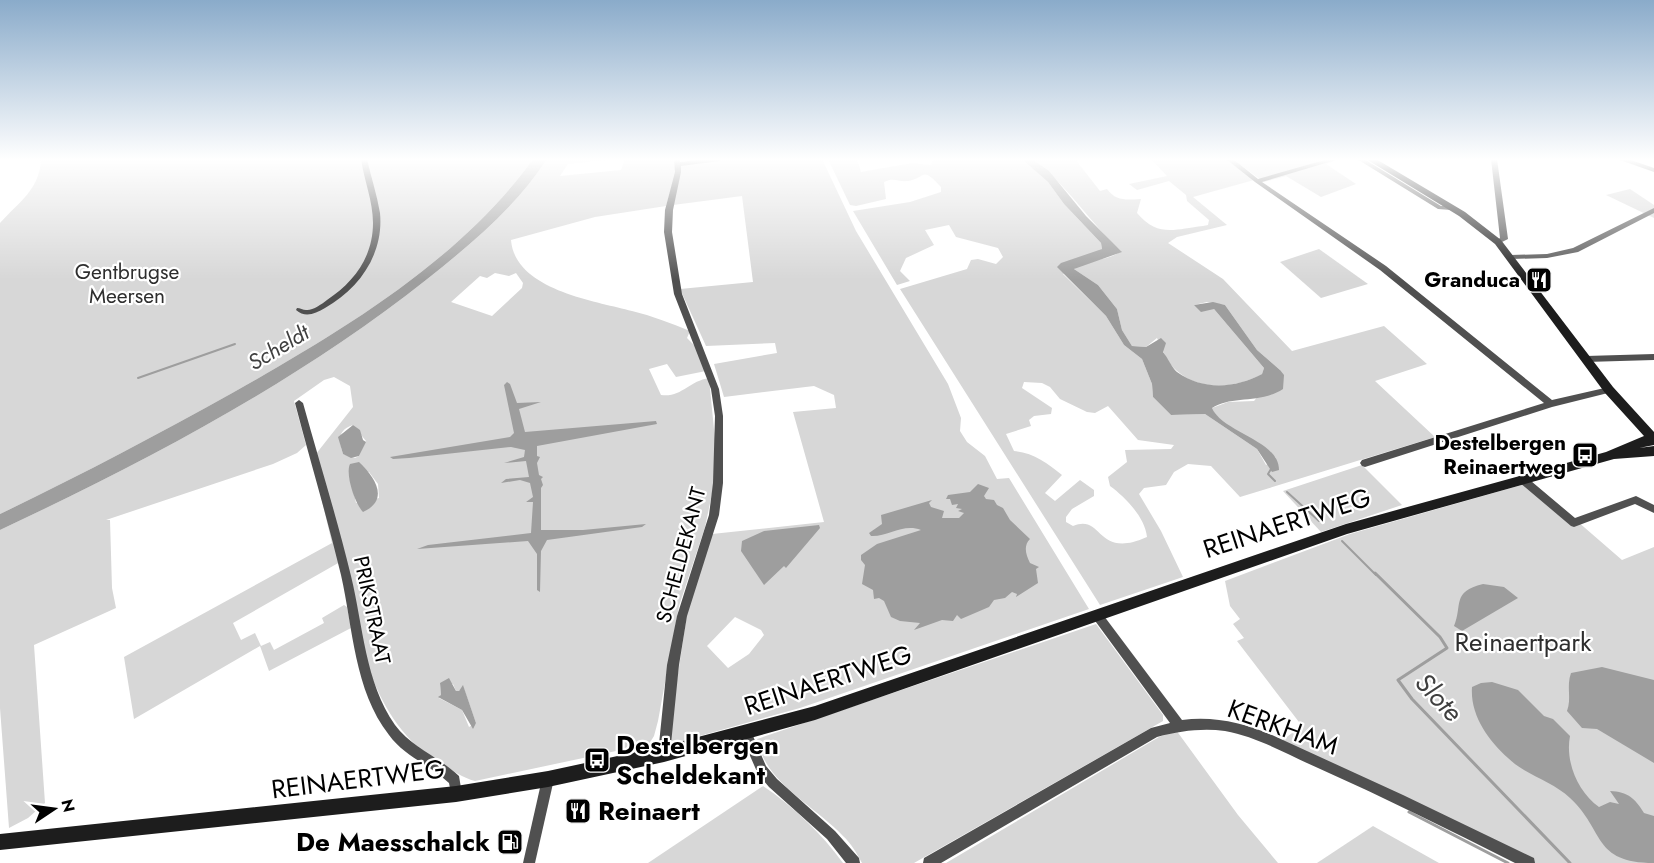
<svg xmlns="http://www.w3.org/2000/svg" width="1654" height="863" font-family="Jost,sans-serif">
	<rect width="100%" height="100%" fill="#fff"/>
	<g fill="#d7d7d7" fill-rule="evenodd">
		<path d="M41,159H533C461,260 340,332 234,392C157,435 79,476 0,514V223C19,202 40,189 41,159Z"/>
		<path d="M547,159H616L568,164L560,176L621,170L625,159H674L676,172L666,206L595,217L511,240C515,290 595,301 632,311C652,316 671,323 690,331L687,338L696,347L706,371L676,377L667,364L649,369L661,395C681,398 689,381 709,378L716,450L713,489L705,527L679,606L658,721L654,736L649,744L475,781C463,778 454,771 443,765C370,723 360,637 340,562L233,623L241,640L255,633L261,646L270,642L274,650L324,623L322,618L344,605L347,607L351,628L269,671L260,646L134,719L124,657L332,543L312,459L353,407L350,386L334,377L324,380L294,401L306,445L297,453L273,464L106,520H110L112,588L116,608L34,645L45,803L28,818L9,828L0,708V530C149,460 297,382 426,280C470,245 516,207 547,159ZM495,273L509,276L516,273L523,283L522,288L492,316L451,302L480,276L487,278ZM353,425L366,441L359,456L355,458L343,454C339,441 337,430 353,425ZM369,472L378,484L379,498L356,503L350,476ZM440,683L453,684L456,691H459L463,686L476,723L469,727L462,710L439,698L441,695Z"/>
		<path d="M731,159H822L856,231L948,384L961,418L960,431L967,442L985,456L997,479L1009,478L1089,609L800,708L671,744L668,739L688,608L712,534L824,522L793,412L836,408L834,395L814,386L724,397L714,364L777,353L775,343L706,346L680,289L753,282L742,196L673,205L681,166ZM735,617L761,630L764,635L749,654L728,668L707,646Z"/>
		<path d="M828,159H857L861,172L912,163L931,165L933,159L1024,160L1048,182L1064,204L1101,243L1102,249L1063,274L1106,316L1124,345L1142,359L1152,384L1153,397L1171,415L1205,414L1257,449L1266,465L1276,458C1260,441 1221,429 1212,408L1228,402L1254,401L1280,370L1257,350L1225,305L1207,302L1194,305L1214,309L1264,368L1262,374C1237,388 1201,392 1177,371C1168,364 1162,349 1157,338L1146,347L1132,346L1122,330L1117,309L1098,285L1074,269C1088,258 1108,262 1121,251C1090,223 1066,183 1032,159H1075L1100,191L1107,189C1116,201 1125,200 1141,199L1137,213C1158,238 1175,229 1203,226L1208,225L1209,220L1187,201L1186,195L1169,181L1137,190L1129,184L1167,176L1151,159H1227L1254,180L1193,197L1227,225L1177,237L1168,243L1223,279L1292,351L1384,326L1427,364L1375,381L1435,437L1240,497L1211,466L1188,464L1174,472L1166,485L1144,488L1139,494L1161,531L1183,577L1100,605L900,289L967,269L971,260L978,259L996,264L1003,257L998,248L956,237L949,225L925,230L934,245L906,258L900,271L910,281L897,285L853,211L910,202L941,192V187C921,165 926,178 908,181C898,182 894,177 884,182L886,199L856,206L850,205ZM1024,382L1042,383L1050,387L1060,399L1087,412L1095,413L1108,406L1138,440L1174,445L1171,449L1125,450L1127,462L1108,477L1110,486C1125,497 1145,517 1147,537C1096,560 1103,513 1073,526L1066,522V517L1072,509L1094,496V490L1080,480L1055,501L1045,493L1062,475C1047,463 1034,453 1014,451L1006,434L1031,426L1029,420L1034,416L1051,414L1052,408L1022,388Z"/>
		<path d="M1232,159H1340L1326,164L1356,184L1321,197L1286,176L1264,182Z"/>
		<path d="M1630,189L1654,205V218L1606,195Z"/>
		<path d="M1319,249L1368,284L1321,298L1280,262Z"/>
		<path d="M1362,465L1402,505L1321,532L1283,491Z"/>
		<path d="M1532,482L1622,560L1654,547V863H1534L1281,741L1302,726L1237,641L1244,638L1233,624L1240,619L1230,606L1225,581L1350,534Z"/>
		<path d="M1096,624L1163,715V721L914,863H862C857,854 851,843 843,836C814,805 765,783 757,739Z"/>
		<path d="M1176,730L1238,815L1278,863H946L1159,737Z"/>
		<path d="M763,786C793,806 822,834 843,863H648Z"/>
		<path d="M1373,826L1439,863H1317Z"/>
	</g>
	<g fill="#9e9e9e">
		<path d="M533,159H547C516,207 470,245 426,280C297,382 149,460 0,530V514C79,476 157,435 234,392C340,332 461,260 533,159Z"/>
		<path d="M1022,159H1032L1049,171L1086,216L1122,252L1074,269L1098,285L1117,309L1122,330L1132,346L1146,347L1161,338L1166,343L1163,352C1168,358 1172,368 1177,372C1203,391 1236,388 1262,374L1264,368L1214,309L1201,312L1194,305L1213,302L1225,305L1257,350L1280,370L1284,375L1283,389C1260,404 1231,395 1212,408C1223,433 1279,440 1279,470L1272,472L1257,449L1205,414L1171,415L1153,397L1152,384L1142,359L1124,345L1106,316L1057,267L1061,263L1102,249L1101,243L1064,204L1048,182Z"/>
		<path d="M507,382L510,384L517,403L541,402L519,409L525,432L656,421L657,424L537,446V456L540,457L537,463L539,475L543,477L541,479L543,485L541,488V530H583L646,524L642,527L547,540L541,551L540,592L537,590V554L528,541L417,549L428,545L531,533L533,502H526L533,497L530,483L520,480L501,483L506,479L529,477L526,461L504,463L524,457L525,450L511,447L409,458L393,459L390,457L510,437L514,433L504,385Z"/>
		<path d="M353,425L360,430L363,440L366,442L359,456L351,458L343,454L338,437Z"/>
		<path d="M359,462C375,477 390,500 363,512C355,504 345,474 350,464Z"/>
		<path d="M978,484L989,488L984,496L986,499L994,500L997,505L1003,508L1010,520L1030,539C1023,546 1026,555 1030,563L1039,567L1036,569L1038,583L1016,597L1017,594L1012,592L1005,598L994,600L989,607L961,619L957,615L953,621L942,620L914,630L920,623L900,621L891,617L884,601L879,598L874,599L873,590L862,584L865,565L861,560V555L877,544L921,530C903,523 888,537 871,536L869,533L882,524L881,515L932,500L929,503L931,507L944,511L942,518H959L964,513L958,511L962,509L956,508L958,504L952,505L950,499H946L948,495L970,492Z"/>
		<path d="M819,525L820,528L786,568L784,566L764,585L741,551L742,541L764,531Z"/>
		<path d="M1483,584L1504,587L1518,598L1462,631L1454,626C1463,605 1451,592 1483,584Z"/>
		<path d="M1602,667L1654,680V763L1597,729L1582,728L1567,711C1572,698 1566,687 1571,673Z"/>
		<path d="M449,678L456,691H459L463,685L476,723L473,729L462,710L438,697L441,695L440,683Z"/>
		<path d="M1492,682L1518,690L1544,716L1553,719L1570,736C1565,762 1578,792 1599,807L1610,802L1619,804L1610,791C1628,792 1635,798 1644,813L1654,816V863C1592,863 1605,830 1570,798C1552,781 1525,775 1508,758C1488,740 1470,715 1472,687L1481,683Z"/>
	</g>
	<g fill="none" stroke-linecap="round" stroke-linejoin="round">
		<g stroke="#9e9e9e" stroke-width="2">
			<path d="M138,378L235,344"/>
			<path d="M1271,469L1268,474L1275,481"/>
			<path d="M1287,492L1319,521"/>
			<path d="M1342,541L1376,575"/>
		</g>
		<g stroke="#9e9e9e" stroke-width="3">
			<path d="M1375,573L1440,637L1447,648L1398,680L1412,699L1570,863"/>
			<path d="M1409,812L1508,863"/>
		</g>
		<g fill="#505050" fill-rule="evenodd">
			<path d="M361,159H367C371,177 377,195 380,213C384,254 359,289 325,308C315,314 305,318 296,310L297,308C300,308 303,310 306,310C312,311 322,304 327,300C354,282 373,257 373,223C373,201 364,180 361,159Z"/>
			<path d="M674,159H680V162L705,159H723L720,161L681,166V172L673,210L672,232L682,294L719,389L723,416V483L719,515L687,616L679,665L670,754L668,758L664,760L660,758L658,754L667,665L677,616L709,515L713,483L715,416L711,389L674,294L664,232L665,210L675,172Z"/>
			<path d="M1226,159H1233L1258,179L1328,159H1337L1336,160L1262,182L1386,266L1552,400L1609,387L1612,388L1613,390L1612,392L1552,407L1365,467L1362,466L1360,463L1362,460L1544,403L1380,270L1255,182Z"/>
			<path d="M1357,159H1364L1441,206H1451L1454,208L1451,210L1438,209Z"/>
			<path d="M1491,159H1497L1508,239L1498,244L1494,242L1500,238Z"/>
			<path d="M1619,159H1628L1654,168V172L1620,160Z"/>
			<path d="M1654,208V213L1578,252L1547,258L1511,259L1507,257L1511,255L1547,254L1573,248Z"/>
			<path d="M1654,354V360L1586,362L1582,359L1586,356Z"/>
			<path d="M299,400L303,403C319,461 337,518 351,576C363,625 365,682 395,725C411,747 439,757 459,776L462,794L460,798L456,800L452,798L449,783C430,765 404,756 389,735C354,690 353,628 341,575C327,517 310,460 295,403Z"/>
			<path d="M1522,475L1525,476L1575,518L1636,496L1654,505V513L1635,504L1574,527L1571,526L1519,482L1517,479L1519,476Z"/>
			<path d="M1097,610L1101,612L1182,720C1215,716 1243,723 1272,735L1403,795L1534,858L1535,863H1515C1450,830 1385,798 1318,768C1288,755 1258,737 1225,731C1202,728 1180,731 1157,737L941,863H923L924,858L1151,728L1170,723L1093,618L1092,615L1093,612Z"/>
			<path d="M746,727L750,729L766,766L777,779L835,831L859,858L860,863H846L827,839L769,787L758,774L740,733L742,729Z"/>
			<path d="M548,773L552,775L554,779L535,863H523L542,779L544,775Z"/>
		</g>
		<path fill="#1d1d1d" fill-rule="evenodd" d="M1366,159H1376L1465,212L1501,240L1613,387L1654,432V445L1639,448L1654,446V456L1614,459L1347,534L815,720L664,762L548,787L456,802L0,850V834L456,786L548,771L664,746L815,706L1346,524L1606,452L1644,436L1605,393L1495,244L1459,216Z"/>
	</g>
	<linearGradient id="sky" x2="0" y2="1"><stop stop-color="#8aabca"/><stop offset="0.57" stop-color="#fff"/><stop offset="1" stop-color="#fff" stop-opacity="0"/></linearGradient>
	<rect width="1654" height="280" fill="url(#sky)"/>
	<defs>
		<g id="restaurant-square" transform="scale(1.35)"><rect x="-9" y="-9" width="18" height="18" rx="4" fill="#000" stroke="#fff"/><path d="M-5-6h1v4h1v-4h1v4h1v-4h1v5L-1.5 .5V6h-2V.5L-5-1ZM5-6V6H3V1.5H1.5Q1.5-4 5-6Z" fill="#fff"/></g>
		<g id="bus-square" transform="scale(1.35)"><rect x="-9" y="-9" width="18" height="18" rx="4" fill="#000" stroke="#fff"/><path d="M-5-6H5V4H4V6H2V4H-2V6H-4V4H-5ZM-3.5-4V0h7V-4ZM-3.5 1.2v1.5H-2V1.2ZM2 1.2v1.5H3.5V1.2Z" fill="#fff"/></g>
		<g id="fuel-square" transform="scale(1.35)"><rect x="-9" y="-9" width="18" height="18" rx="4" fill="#000" stroke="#fff"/><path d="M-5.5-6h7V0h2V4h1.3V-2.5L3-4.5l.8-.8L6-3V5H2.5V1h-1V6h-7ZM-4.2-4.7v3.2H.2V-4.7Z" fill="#fff"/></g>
	</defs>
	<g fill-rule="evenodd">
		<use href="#restaurant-square" x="1539" y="280"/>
		<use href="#bus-square" x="1585" y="455"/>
		<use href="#bus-square" x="597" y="760"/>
		<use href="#restaurant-square" x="578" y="811"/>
		<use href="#fuel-square" x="510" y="842"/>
	</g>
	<g text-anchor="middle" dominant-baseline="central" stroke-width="4.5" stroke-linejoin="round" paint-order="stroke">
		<g font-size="21" fill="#2e2e2e" stroke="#fff">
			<text x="127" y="272">Gentbrugse<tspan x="127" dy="24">Meersen</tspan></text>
		</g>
		<g font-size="21" font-weight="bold" fill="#000" stroke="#fff" text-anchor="end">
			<text x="1520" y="280">Granduca</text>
			<text x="1566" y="443">Destelbergen<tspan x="1566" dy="24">Reinaertweg</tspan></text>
		</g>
		<g font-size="21" fill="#000" stroke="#fff">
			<text transform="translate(681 555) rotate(-75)">SCHELDEKANT</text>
			<text transform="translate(372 610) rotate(78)">PRIKSTRAAT</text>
		</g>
		<g font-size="22" font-style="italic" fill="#3f3f3f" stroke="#fff">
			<text transform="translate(278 347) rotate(-31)">Scheldt</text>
		</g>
		<g font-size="26" fill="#000" stroke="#fff">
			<text transform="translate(1287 523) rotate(-18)">REINAERTWEG</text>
			<text transform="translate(828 680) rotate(-18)">REINAERTWEG</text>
			<text transform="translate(1283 727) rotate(20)">KERKHAM</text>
			<text transform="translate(358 779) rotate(-7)">REINAERTWEG</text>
		</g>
		<g font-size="26" fill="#2e2e2e" stroke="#fff">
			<text x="1523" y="642">Reinaertpark</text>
		</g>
		<g font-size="26" font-weight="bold" fill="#000" stroke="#fff" text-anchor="start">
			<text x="616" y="745">Destelbergen<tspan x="616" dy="30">Scheldekant</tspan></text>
			<text x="598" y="811">Reinaert</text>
			<text x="490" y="842" text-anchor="end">De Maesschalck</text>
		</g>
		<g font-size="27" font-style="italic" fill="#3f3f3f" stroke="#fff">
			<text transform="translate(1439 697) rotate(47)">Slote</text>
		</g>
	</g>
	<g transform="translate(54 809) rotate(77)" stroke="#ffffff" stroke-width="4.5" paint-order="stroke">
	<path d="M0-4.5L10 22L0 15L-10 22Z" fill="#000000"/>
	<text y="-9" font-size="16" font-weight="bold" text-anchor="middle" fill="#000000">N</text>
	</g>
</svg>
